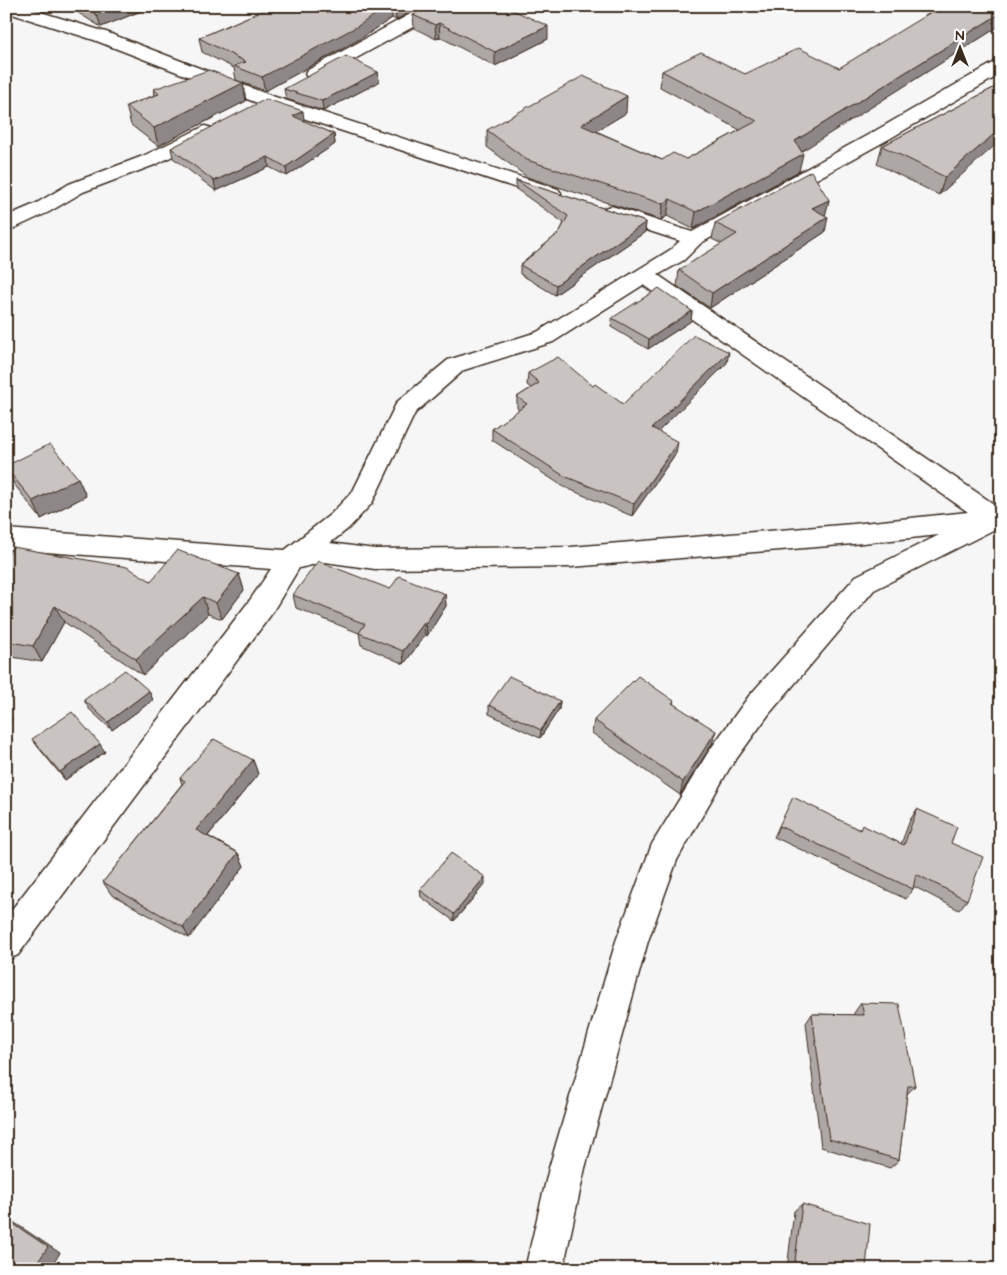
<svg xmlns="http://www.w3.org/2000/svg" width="1007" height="1275" font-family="'Architects Daughter',sans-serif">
	<rect width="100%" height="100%" fill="#f7f6f6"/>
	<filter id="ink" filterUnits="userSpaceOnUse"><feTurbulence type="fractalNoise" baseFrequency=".02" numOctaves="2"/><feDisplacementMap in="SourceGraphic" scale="10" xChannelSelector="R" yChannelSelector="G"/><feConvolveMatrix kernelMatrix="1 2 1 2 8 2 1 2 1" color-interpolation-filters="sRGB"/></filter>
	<g filter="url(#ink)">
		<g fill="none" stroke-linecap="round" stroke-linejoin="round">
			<g stroke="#3b2a1e" stroke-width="3">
				<g id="minor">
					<path d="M6,6H21L106,32L272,96L558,189L561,193L558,197L551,199L544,197L260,104L94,40L6,12Z"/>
					<path d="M425,6H446L444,10L320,78L314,79L308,78L305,74L308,70Z"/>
					<path d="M1001,61V74L889,139L701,243L684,260L658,275L1001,509V526L874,590L769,714L729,769L677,860L648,941L585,1168L563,1269H525L549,1168L616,941L652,844L709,751L749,696L856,576L939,535L853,544L571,567L375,569L325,562L299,568L270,616L18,955L6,960V917L250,600L271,569L6,549V529L285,550L331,514L353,491L397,402L448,360L537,332L670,250L680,241L604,216L601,212L604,208L611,206L618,208L692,232L875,131L995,62ZM643,285L968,512L853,524L571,547L375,549L330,543L349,528L372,503L415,413L464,370L553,342Z"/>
					<path d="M205,126L212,128L214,132L212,136L157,164L83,192L49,212L6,232L7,216L35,204L69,184L143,156Z"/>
				</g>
			</g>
			<use href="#minor" fill="#fff" fill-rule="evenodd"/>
		</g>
		<g fill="#ada8a6" stroke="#3b2a1e">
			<path d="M67,6H150L151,7L101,27Z"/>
			<path d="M273,6H421L396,20L392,18L360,39L265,91L236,80L234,68L202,52L199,38Z"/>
			<path d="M1001,6V28L998,27L801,151L799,171L693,229L667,216L661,220L527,177L487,147V130L626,113L596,131L662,160L686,159L740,130L660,87L662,71L745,74L839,68Z"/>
			<path d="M413,15L548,39L495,66L440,37L436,39L414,28Z"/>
			<path d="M378,72L379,82L323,111L286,99L284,89Z"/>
			<path d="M243,83L246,101L158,146L131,125L126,106L155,95L154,89Z"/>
			<path d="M1001,84L939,195L877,164L882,146Z"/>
			<path d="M304,120L303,121L334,134L335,144L287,176L269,167L216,191L173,158L171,148Z"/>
			<path d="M516,180L646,222L645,232L555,295L520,274V265L559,233L564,223L516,189Z"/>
			<path d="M829,200L825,215V232L710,308L677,286L679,270L722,244L712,239L715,223Z"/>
			<path d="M692,311L691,321L648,349L611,327L612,318Z"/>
			<path d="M727,363L658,432L676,453L632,516L564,487L492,440V429L519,410L517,408V397L531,388L527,385L528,373L593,386L623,404Z"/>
			<path d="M6,466L78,478L86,496L41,519L14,484L6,469Z"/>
			<path d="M6,558L151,581L239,574L244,590L222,619L208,614L143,675L64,622L42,662L6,656Z"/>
			<path d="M390,589L445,594L446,606L427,636L425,635L404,664L361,645L359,633L296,608L293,595Z"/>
			<path d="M149,691L153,700L112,730L89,709L84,700Z"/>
			<path d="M560,701L559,709L540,738L489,714V705Z"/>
			<path d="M674,701L673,703L712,744L680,795L592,733L594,720Z"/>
			<path d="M32,739L105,752L65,780L38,747Z"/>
			<path d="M253,760L258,774L208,836L238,853L244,866L189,938L111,894L103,882L182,784L180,778Z"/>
			<path d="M917,809L951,843L967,900L959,910L913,886V889L906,899L774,837L779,826L860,829L901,844L910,820Z"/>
			<path d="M485,884L454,921L421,897L420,890Z"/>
			<path d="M861,1003L915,1086L907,1094L899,1160L890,1168L821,1147L806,1023L812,1014L854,1015V1013Z"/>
			<path d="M802,1204L866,1269H787L794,1211Z"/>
		</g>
		<g fill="#8d8887" stroke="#3b2a1e">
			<path d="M118,6H150L151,7L101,27L97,15Z"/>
			<path d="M388,6H391L392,18L360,39L265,91L262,77Z"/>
			<path d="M395,6H421L396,20Z"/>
			<path d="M1001,13V18L998,27L791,158L795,141Z"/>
			<path d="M439,23L440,37L436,39L435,25Z"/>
			<path d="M548,26V39L495,66V52Z"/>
			<path d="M378,72L379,82L323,111L322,101Z"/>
			<path d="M243,83L246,101L158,146L154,128Z"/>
			<path d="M627,96L626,113L580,141L581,125Z"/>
			<path d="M303,111L304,120L294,126L293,116Z"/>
			<path d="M1001,128V140L939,195L945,177Z"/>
			<path d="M334,134L335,144L287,176L286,167Z"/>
			<path d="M803,154L799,171L693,229L696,212Z"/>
			<path d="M268,157L269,167L216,191L214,181Z"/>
			<path d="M670,199L667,216L661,220L663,204Z"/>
			<path d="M829,200L825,216L812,208Z"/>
			<path d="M828,217L825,232L710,308L712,293Z"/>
			<path d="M646,222L645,232L555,295L556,285Z"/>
			<path d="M692,311L691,321L648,349L649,339Z"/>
			<path d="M729,352L727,363L650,440L652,428Z"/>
			<path d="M678,442L676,453L632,516L634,504Z"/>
			<path d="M78,478L86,496L41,519L33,501Z"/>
			<path d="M239,574L244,590L222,619L216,603Z"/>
			<path d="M445,594L446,606L427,636L426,623Z"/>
			<path d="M203,597L208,614L143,675L136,659Z"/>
			<path d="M55,606L64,622L42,662L33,646Z"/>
			<path d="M424,623L425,635L404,664L403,651Z"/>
			<path d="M149,691L153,700L112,730L108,722Z"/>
			<path d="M560,701L559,709L540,738L541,730Z"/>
			<path d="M6,711L12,719L6,730Z"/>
			<path d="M716,731L712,744L680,795L683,782Z"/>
			<path d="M100,744L105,752L65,780L60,772Z"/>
			<path d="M253,760L258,774L202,843L196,830Z"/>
			<path d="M238,853L244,866L189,938L183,927Z"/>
			<path d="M485,877V884L454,921V914Z"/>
			<path d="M6,1217L60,1253L50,1269H33L6,1219Z"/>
		</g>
		<g fill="#c9c3c1" stroke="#3b2a1e">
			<path d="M84,6H118L97,15Z"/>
			<path d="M273,6H388L358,26L262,77L234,66L246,62L199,38Z"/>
			<path d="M429,6H504L548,26L495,52L439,23L435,25L413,15Z"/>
			<path d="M941,6H1001V13L795,141L803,154L696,212L670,199L663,204L527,160L487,130L583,76L627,96L581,125L662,160L673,153L686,159L757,121L662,71L701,52L745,74L799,48L839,68Z"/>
			<path d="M346,56L378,72L322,101L284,89Z"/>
			<path d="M209,70L243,83L154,128L126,106L159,94L154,89Z"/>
			<path d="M1001,84V128L945,177L882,146Z"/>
			<path d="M266,99L303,111L293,116L334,134L286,167L268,157L214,181L171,148Z"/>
			<path d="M811,171L829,200L812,208L828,217L712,293L679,270L737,234L715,223Z"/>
			<path d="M516,180L646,222L556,285L520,265L559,233L568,216Z"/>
			<path d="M659,288L692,311L649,339L612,318Z"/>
			<path d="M694,335L729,352L652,428L678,442L634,504L564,476L492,429L527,404L517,397L539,383L528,373L558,357L593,386L595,384L623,404Z"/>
			<path d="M50,444L78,478L33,501L6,468V466Z"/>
			<path d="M13,547L127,567L151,581L177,550L239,574L216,603L203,597L136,659L55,606L33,646L6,641V558Z"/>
			<path d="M318,561L390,589L399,576L445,594L426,623H424L403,651L359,633L365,624L293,595Z"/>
			<path d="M125,670L149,691L108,722L84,700Z"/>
			<path d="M509,676L560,701L541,730L489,705Z"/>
			<path d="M638,676L674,701L672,703L716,731L683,782L594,720Z"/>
			<path d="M72,712L100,744L60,772L32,739Z"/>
			<path d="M214,739L253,760L196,830L238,853L183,927L103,882L185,781L180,778Z"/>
			<path d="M793,797L860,830L862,825L904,845L917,809L957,827L951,843L983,857L967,900L916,874L913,889L779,826Z"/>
			<path d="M451,853L485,877L454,914L420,890Z"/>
			<path d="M861,1003L899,1004L915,1086H908L899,1160L829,1139L812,1014L864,1015Z"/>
			<path d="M802,1204L870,1224L866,1269H794Z"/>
			<path d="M6,1219L48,1247L33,1269H10L7,1267L6,1269Z"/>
		</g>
	</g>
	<rect width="1007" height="1275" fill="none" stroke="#fff" stroke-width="25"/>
	<rect x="12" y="12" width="982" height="1250" fill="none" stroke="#3b2a1e" stroke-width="2" filter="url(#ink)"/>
	<g transform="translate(960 48)" stroke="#ffffff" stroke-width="4" paint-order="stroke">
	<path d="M0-4L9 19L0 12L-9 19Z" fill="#3b2a1e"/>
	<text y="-8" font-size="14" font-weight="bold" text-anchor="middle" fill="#3b2a1e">N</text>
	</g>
</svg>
